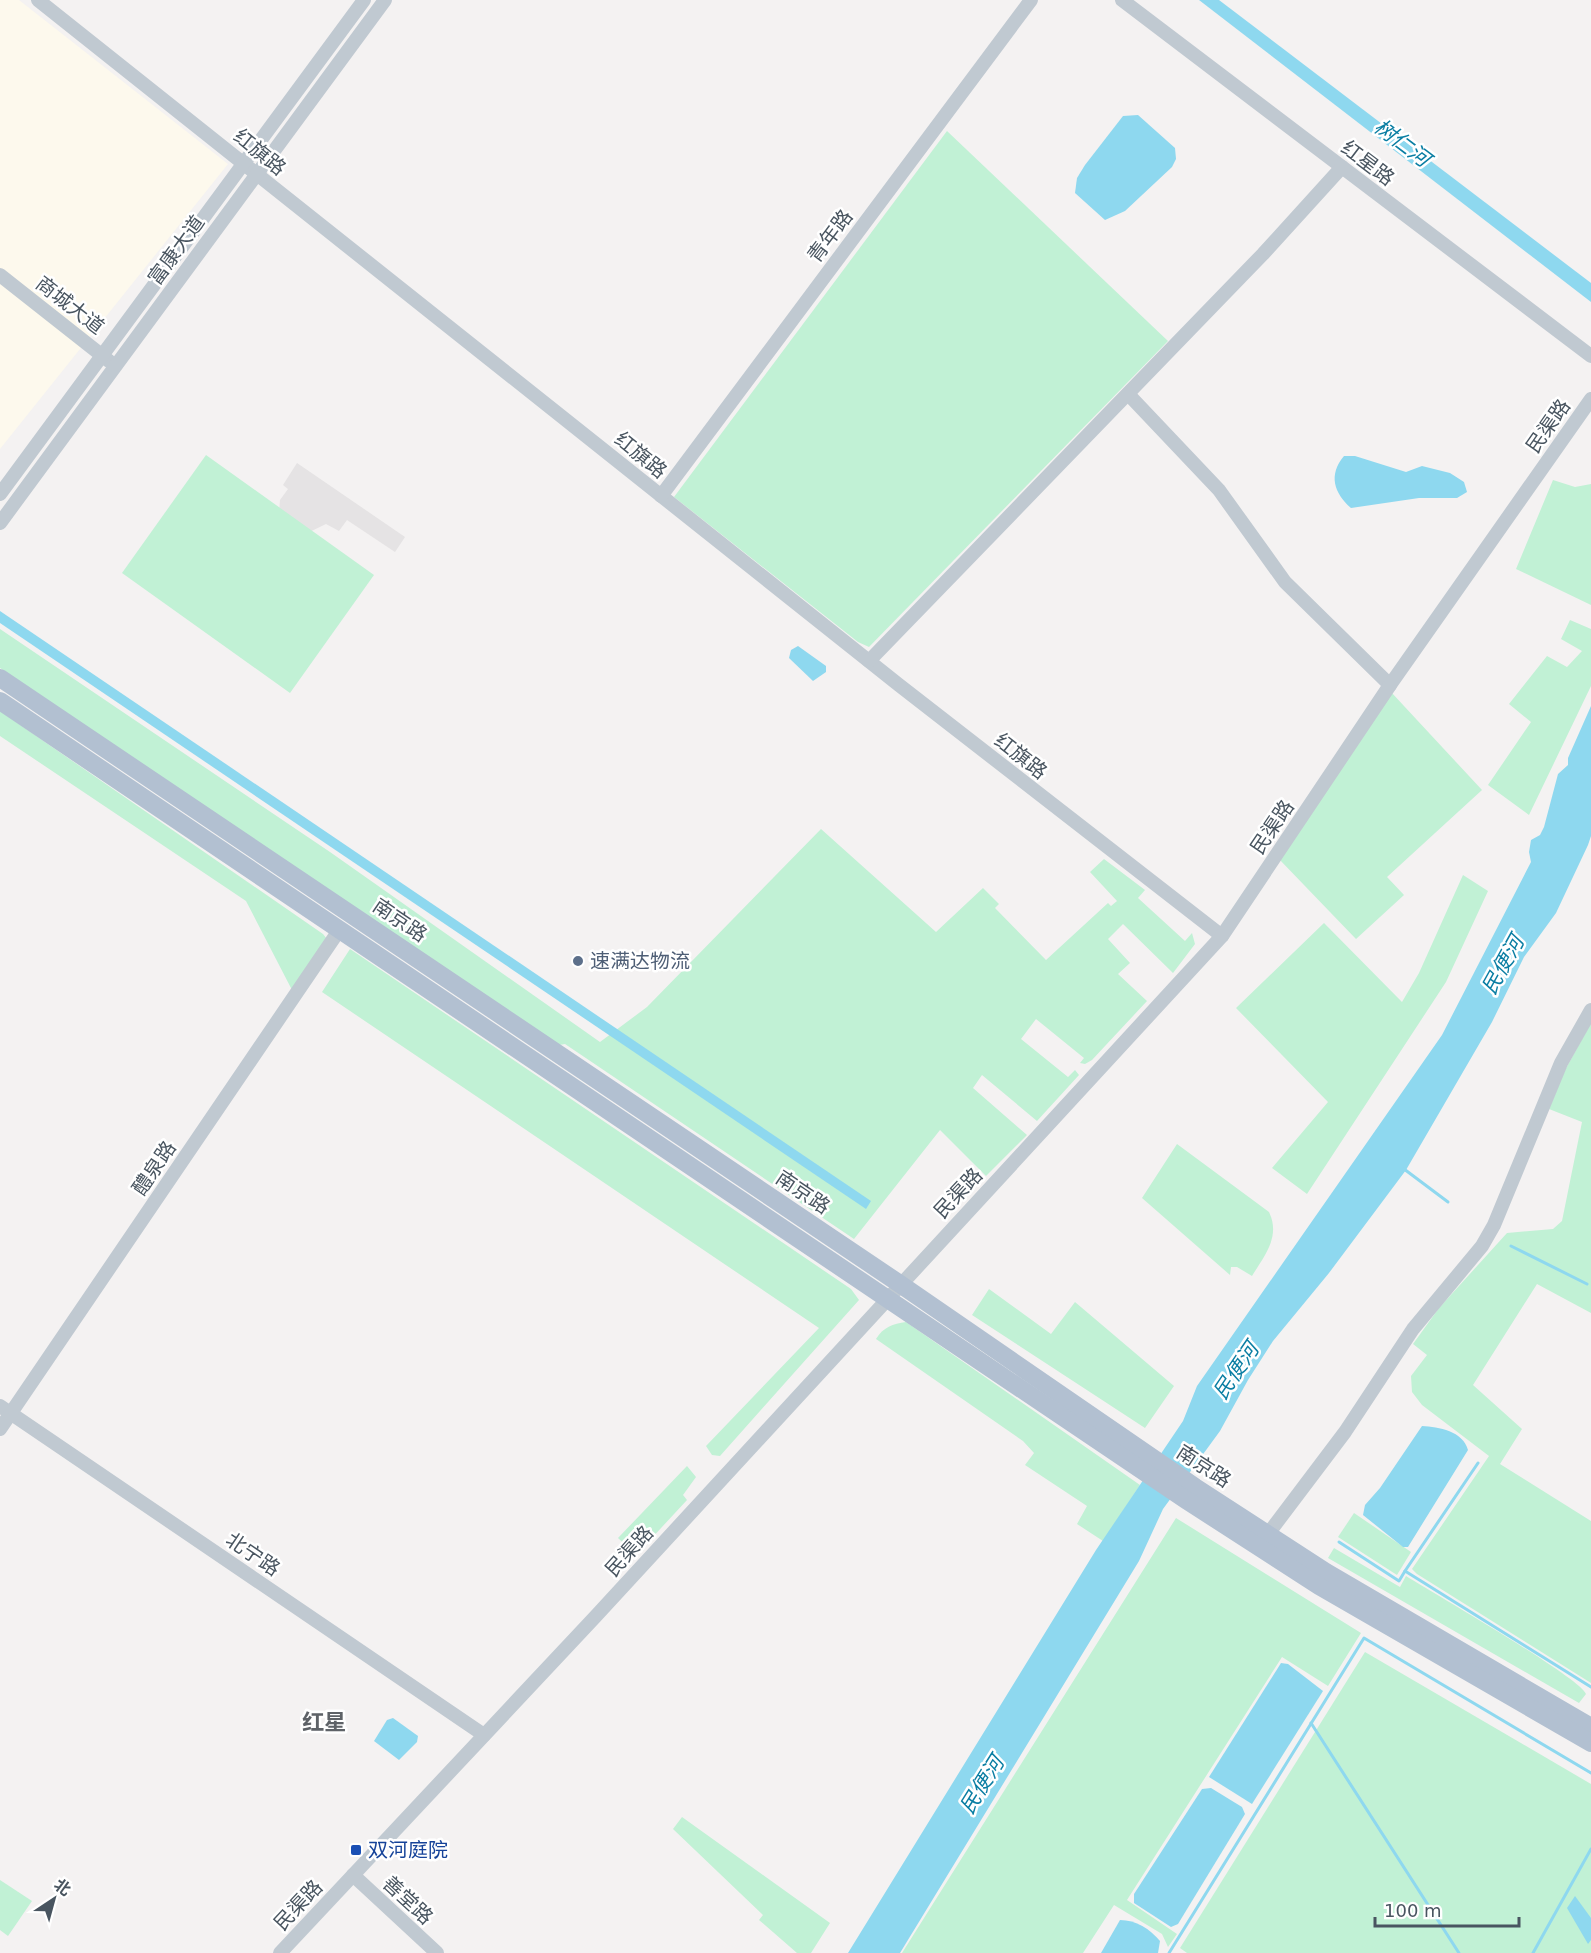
<svg xmlns="http://www.w3.org/2000/svg" width="1591" height="1953" font-family="'DejaVu Sans','Noto Sans SC',sans-serif">
	<rect width="100%" height="100%" fill="#f4f2f2"/>
	<path fill="#fdf9ed" d="M0,0H19L228,164L0,449Z"/>
	<path fill="#e5e3e4" d="M297,463L405,537L395,552L347,520L339,531L326,524L295,539L279,513L280,500L288,489L283,485Z"/>
	<g fill="#c1f1d5">
		<path d="M947,131L1168,341L869,647L858,642L674,497Z"/>
		<path d="M206,455L374,575L290,693L122,573Z"/>
		<path d="M1553,480L1575,487L1591,484V605L1516,569Z"/>
		<path d="M1570,620L1591,629V686L1529,815L1488,785L1531,722L1509,704L1547,656L1567,667L1582,651L1561,639Z"/>
		<path d="M0,629L330,852L600,1042L647,1007L821,829L936,932L983,888L999,904L995,908L1046,960L1108,903L1111,906L1117,901L1090,872L1104,859L1145,890L1138,898L1185,941L1192,933L1195,944L1173,973L1123,924L1108,939L1130,963L1118,974L1147,1001L1092,1060L1085,1064L1080,1063L1084,1058L1036,1019L1021,1039L1068,1077L1075,1070L1079,1075L1037,1121L982,1075L973,1088L1027,1135L986,1176L940,1130L854,1239L565,1044L559,1045L0,668Z"/>
		<path d="M1391,692L1482,790L1387,877L1404,895L1356,939L1279,859Z"/>
		<path d="M0,711L323,934L327,939L292,990L246,901L0,736Z"/>
		<path d="M1463,875L1488,891L1446,982L1307,1194L1272,1168L1328,1102L1236,1008L1324,923L1402,1002L1419,973Z"/>
		<path d="M350,949L851,1289L859,1300L720,1456L712,1455L706,1446L819,1328L322,992Z"/>
		<path d="M1591,1023V1313L1537,1284L1473,1385L1522,1429L1500,1464L1591,1521V1683L1417,1574L1412,1569L1489,1456L1422,1405L1412,1392L1411,1376L1427,1355L1413,1344L1439,1308L1507,1233L1553,1229L1562,1221L1582,1122L1549,1109L1565,1070Z"/>
		<path d="M1177,1144L1269,1212C1281,1237 1264,1256 1252,1276L1237,1267H1231L1230,1275L1142,1198Z"/>
		<path d="M989,1289L1051,1334L1075,1302L1174,1386L1145,1428L972,1315Z"/>
		<path d="M906,1322L1140,1485L1103,1541L1077,1524L1087,1506L1025,1465L1034,1453L1023,1441L876,1339C883,1327 893,1324 906,1322Z"/>
		<path d="M687,1466L696,1477L683,1495L687,1500L636,1555L618,1538Z"/>
		<path d="M1354,1513L1411,1552L1397,1575L1338,1537Z"/>
		<path d="M1176,1518L1361,1633L1328,1686L1282,1657L1127,1900L1177,1934L1168,1947L1162,1934L1114,1905L1083,1953H902Z"/>
		<path d="M1334,1548L1400,1587L1406,1576C1433,1593 1579,1677 1586,1694L1579,1703L1328,1558Z"/>
		<path d="M1365,1652L1591,1784V1953H1187L1180,1948Z"/>
		<path d="M682,1817L830,1923L811,1953H797L759,1920L763,1915L673,1829Z"/>
		<path d="M0,1880L32,1901L8,1936L0,1930Z"/>
	</g>
	<g fill="#8ed8ef">
		<path d="M1199,0H1219L1591,283V302Z"/>
		<path d="M1138,115L1175,148L1176,159L1172,167L1125,211L1105,220L1075,193L1077,178L1085,165L1123,116Z"/>
		<path d="M1344,456H1355L1406,472L1422,466L1450,473L1464,482L1467,492L1457,498H1419L1351,508C1334,493 1328,475 1344,456Z"/>
		<path d="M0,611L871,1201L866,1209L0,623Z"/>
		<path d="M798,646L826,666V672L813,681L789,658L791,650Z"/>
		<path d="M1591,706V836L1588,845L1556,913L1524,957L1492,1022L1406,1170L1329,1273L1273,1341L1248,1380L1220,1431L1163,1509L1139,1561L900,1953H848L1096,1550L1183,1421L1197,1386L1442,1035L1531,862L1529,852L1531,840L1540,835L1544,827L1558,774L1568,765V758Z"/>
		<path d="M1422,1426C1439,1427 1463,1431 1468,1450L1408,1547H1403L1363,1515L1365,1505L1380,1488Z"/>
		<path d="M1281,1663L1288,1664L1323,1691L1252,1804L1209,1777Z"/>
		<path d="M393,1718L418,1736L417,1742L399,1760L374,1741L387,1720Z"/>
		<path d="M1211,1788L1242,1807L1245,1814L1178,1924L1171,1927L1134,1903V1894L1202,1789Z"/>
		<path d="M1575,1896L1591,1918V1940L1588,1944L1567,1908Z"/>
		<path d="M1120,1920C1136,1920 1150,1929 1160,1941L1158,1953H1101Z"/>
	</g>
	<g fill="none" stroke-linecap="round" stroke-linejoin="round">
		<g stroke="#8ed8ef" stroke-width="3">
			<path d="M1404,1169L1448,1202"/>
			<path d="M1511,1246L1587,1284"/>
			<path d="M1339,1542L1399,1581L1405,1571L1591,1687"/>
			<path d="M1405,1571L1478,1463"/>
			<path d="M1311,1723L1459,1953"/>
			<path d="M1169,1953L1364,1638L1591,1773"/>
			<path d="M1533,1953L1591,1849"/>
		</g>
		<g stroke="#c0c9d1" stroke-width="14">
			<path d="M38,0L899,685L1222,936"/>
			<path d="M1122,0L1591,356"/>
			<path d="M0,275L109,361"/>
			<path d="M1128,394L1219,490L1285,582L1390,685"/>
			<path d="M0,494L364,0"/>
			<path d="M661,496L1031,0"/>
			<path d="M0,523L385,0"/>
			<path d="M869,661L1263,254L1342,167"/>
			<path d="M0,1406L484,1735"/>
			<path d="M0,1429L340,929"/>
			<path d="M1268,1534L1345,1432L1413,1329L1482,1246L1494,1225L1561,1063L1591,1010"/>
			<path d="M353,1875L437,1953"/>
			<path d="M280,1953L595,1617L1222,936L1390,685L1591,399"/>
		</g>
		<g stroke="#b2c0d1" stroke-width="18">
			<path d="M0,678L900,1284L1195,1487L1326,1572L1591,1727"/>
			<path d="M0,701L1186,1500L1319,1586L1591,1743"/>
		</g>
	</g>
	<circle fill="#5c6f8a" stroke="#fff" stroke-width="2" cx="578" cy="961" r="6"/>
	<rect fill="#1a4fb4" stroke="#fff" stroke-width="2" x="350" y="1844" width="12" height="12" rx="3"/>
	<g text-anchor="middle" dominant-baseline="central" stroke-width="5" stroke-linejoin="round" paint-order="stroke">
		<g font-size="20" fill="#495560" stroke="#fff">
			<text transform="translate(260 152) rotate(39)">红旗路</text>
			<text transform="translate(1368 163) rotate(37)">红星路</text>
			<text transform="translate(830 236) rotate(-53)">青年路</text>
			<text transform="translate(176 250) rotate(-54)">富康大道</text>
			<text transform="translate(70 305) rotate(38)">商城大道</text>
			<text transform="translate(1548 426) rotate(-55)">民渠路</text>
			<text transform="translate(641 455) rotate(39)">红旗路</text>
			<text transform="translate(1021 756) rotate(38)">红旗路</text>
			<text transform="translate(1272 827) rotate(-56)">民渠路</text>
			<text transform="translate(400 920) rotate(34)">南京路</text>
			<text transform="translate(154 1168) rotate(-56)">醴泉路</text>
			<text transform="translate(803 1192) rotate(34)">南京路</text>
			<text transform="translate(958 1193) rotate(-47)">民渠路</text>
			<text transform="translate(1204 1466) rotate(33)">南京路</text>
			<text transform="translate(629 1551) rotate(-48)">民渠路</text>
			<text transform="translate(253 1554) rotate(34)">北宁路</text>
			<text transform="translate(408 1900) rotate(43)">善堂路</text>
			<text transform="translate(298 1905) rotate(-47)">民渠路</text>
		</g>
		<g font-size="20" fill="#4e5e75" stroke="#fff" text-anchor="start">
			<text x="590" y="961">速满达物流</text>
		</g>
		<g font-size="20" fill="#164399" stroke="#fff" text-anchor="start">
			<text x="368" y="1850">双河庭院</text>
		</g>
		<g font-size="21" font-style="italic" fill="#0a7ea3" stroke="#fff">
			<text transform="translate(1402 143) rotate(37)">树仁河</text>
			<text transform="translate(1503 965) rotate(-61)">民便河</text>
			<text transform="translate(1236 1371) rotate(-56)">民便河</text>
			<text transform="translate(982 1785) rotate(-58)">民便河</text>
		</g>
		<g font-size="22" font-weight="bold" fill="#5e6267" stroke="#fff">
			<text x="324" y="1722">红星</text>
		</g>
	</g>
	<g transform="translate(54 1899) rotate(36)" stroke="#ffffff" stroke-width="4.5" paint-order="stroke">
	<path d="M0-4.5L10 22L0 15L-10 22Z" fill="#495560"/>
	<text y="-9" font-size="16" font-weight="bold" text-anchor="middle" fill="#495560">北</text>
	</g>
	<path d="M1375 1917v9h144v-9" fill="none" stroke="#495560" stroke-width="3"/>
	<text x="1384" y="1917" font-size="18" fill="#495560" stroke="#ffffff" stroke-width="4.5" paint-order="stroke">100 m</text>
</svg>
